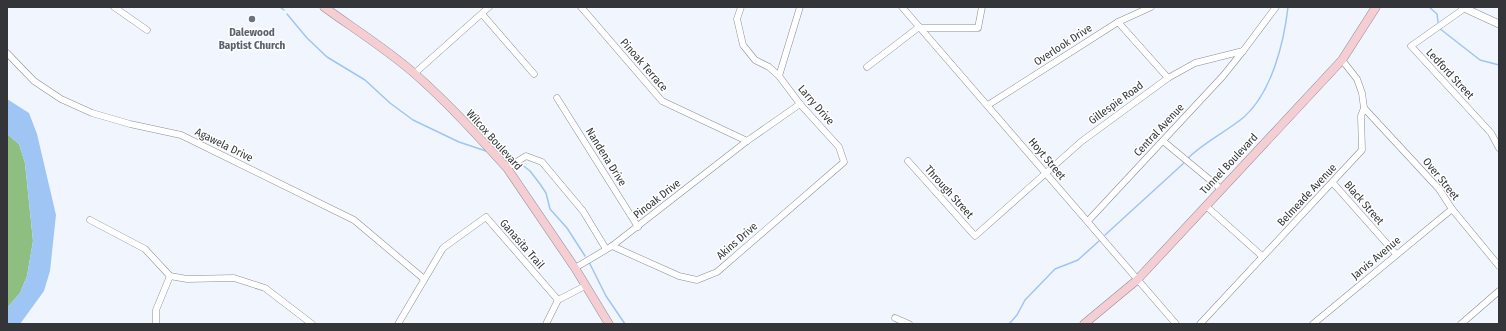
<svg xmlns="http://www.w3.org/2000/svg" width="1506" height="331" font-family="'Fira Sans Condensed',sans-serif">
	<rect width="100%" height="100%" fill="#f1f6fe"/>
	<path fill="#8fbe81" d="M7,134L19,144L25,163L33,241L27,276L20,293L7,308Z"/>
	<path fill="#9fc5f5" d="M7,99L29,113L37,134L56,215L50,271L44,291L20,324H7V308L20,293L27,276L33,241L25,163L19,144L7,134Z"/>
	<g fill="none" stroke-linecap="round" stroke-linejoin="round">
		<g stroke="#9fc5f5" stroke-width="1.5">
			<path d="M280,7L284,10"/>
			<path d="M1429,7L1437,14L1438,22"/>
			<path d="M287,14L307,38L327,57L365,80L390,103L413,120L459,142L486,151"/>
			<path d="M1439,28L1480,60L1499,65"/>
			<path d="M501,155L515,159"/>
			<path d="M1187,159C1204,142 1226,132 1244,117C1272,92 1284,42 1288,7"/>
			<path d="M521,164L530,171L540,184L546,193L550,209L567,228L585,256"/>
			<path d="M1105,235L1185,162"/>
			<path d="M589,262L606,296L625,324"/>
			<path d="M1009,324L1017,315L1025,300L1055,269L1078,260L1099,241"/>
		</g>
		<g stroke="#898e95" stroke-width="7">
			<g id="minor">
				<path d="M114,7L147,30"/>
				<path d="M581,7L662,101L747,141"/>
				<path d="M741,7L737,19L743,45L755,60L769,67L779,76L800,7"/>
				<path d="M902,7L1176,324"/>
				<path d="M1465,8L1411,46L1491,133L1499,148"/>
				<path d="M482,14L534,74"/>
				<path d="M1118,22L1168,78"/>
				<path d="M7,53L34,81L61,99L92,113L130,124L181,135L354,220L424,279"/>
				<path d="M867,67L919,27L923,28H978L982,7"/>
				<path d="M415,73L489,7"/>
				<path d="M557,98L638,227"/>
				<path d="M988,105L1118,22L1151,7"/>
				<path d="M1364,108L1439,189L1452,209L1499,266"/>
				<path d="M1163,141L1221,189"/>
				<path d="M908,161L975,236L1082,141L1168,78L1195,63L1243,51L1276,7"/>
				<path d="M507,168L526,156L542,162L583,211L606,249"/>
				<path d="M1333,183L1396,254"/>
				<path d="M1206,206L1262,256"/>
				<path d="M90,220L145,249L170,276L187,279L234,278L265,288L312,324"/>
				<path d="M1088,221L1223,76L1243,51"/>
				<path d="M612,246L679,276L697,280L717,272L844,162L839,147L800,104L779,76"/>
				<path d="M575,268L612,246L747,141L800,104"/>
				<path d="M895,318L909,324"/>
				<path d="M156,324V310L170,276"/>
				<path d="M398,324L443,248L486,217L558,300"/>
				<path d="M546,324L558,300L585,286"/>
				<path d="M1200,324L1362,150L1361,116L1364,108L1362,93L1357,79L1342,60"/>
				<path d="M1313,324L1452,209"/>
				<path d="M1461,324L1499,291"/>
			</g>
		</g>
		<g stroke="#898e95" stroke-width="8">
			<path id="tertiary" d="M1462,7L1499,24"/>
		</g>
		<g stroke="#898e95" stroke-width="9">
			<g id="secondary">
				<path d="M324,7C353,28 388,50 415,74C448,103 478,136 507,168L575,268L609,324"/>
				<path d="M1084,324L1137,280L1342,60L1376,7"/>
			</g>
		</g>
		<use href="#minor" stroke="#fff" stroke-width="6"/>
		<use href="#tertiary" stroke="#fff" stroke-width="7"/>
		<use href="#secondary" stroke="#f5ced3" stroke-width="8"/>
	</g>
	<circle fill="#6b7280" stroke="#fff" stroke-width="1.5" cx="252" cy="19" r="4"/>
	<g text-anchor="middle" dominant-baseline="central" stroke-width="3" stroke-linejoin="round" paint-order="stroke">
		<g font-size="11" font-weight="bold" fill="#5b616d" stroke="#fff">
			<text x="252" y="32">Dalewood<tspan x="252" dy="13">Baptist Church</tspan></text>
		</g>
		<g font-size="11" fill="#333538" stroke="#fff">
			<text transform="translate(1063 45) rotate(-33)">Overlook Drive</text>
			<text transform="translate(644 65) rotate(49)">Pinoak Terrace</text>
			<text transform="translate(1450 74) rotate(47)">Ledford Street</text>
			<text transform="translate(1116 103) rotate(-36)">Gillespie Road</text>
			<text transform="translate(816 105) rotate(49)">Larry Drive</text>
			<text transform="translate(1159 130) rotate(-47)">Central Avenue</text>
			<text transform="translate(494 140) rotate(48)">Wilcox Boulevard</text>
			<text transform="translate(224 145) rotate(26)">Agawela Drive</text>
			<text transform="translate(606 157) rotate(58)">Nandena Drive</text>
			<text transform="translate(1047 159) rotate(50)">Hoyt Street</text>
			<text transform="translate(1229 164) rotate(-47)">Tunnel Boulevard</text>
			<text transform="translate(1441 179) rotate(51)">Over Street</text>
			<text transform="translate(949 192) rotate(48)">Through Street</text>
			<text transform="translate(1307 195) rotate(-47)">Belmeade Avenue</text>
			<text transform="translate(657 199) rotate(-38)">Pinoak Drive</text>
			<text transform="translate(1364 203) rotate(49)">Black Street</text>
			<text transform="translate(737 241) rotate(-41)">Akins Drive</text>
			<text transform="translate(522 244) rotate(49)">Ganasita Trail</text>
			<text transform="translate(1376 258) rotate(-40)">Jarvis Avenue</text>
		</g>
	</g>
	<rect width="1506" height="331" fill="none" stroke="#333538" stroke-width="16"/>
</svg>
